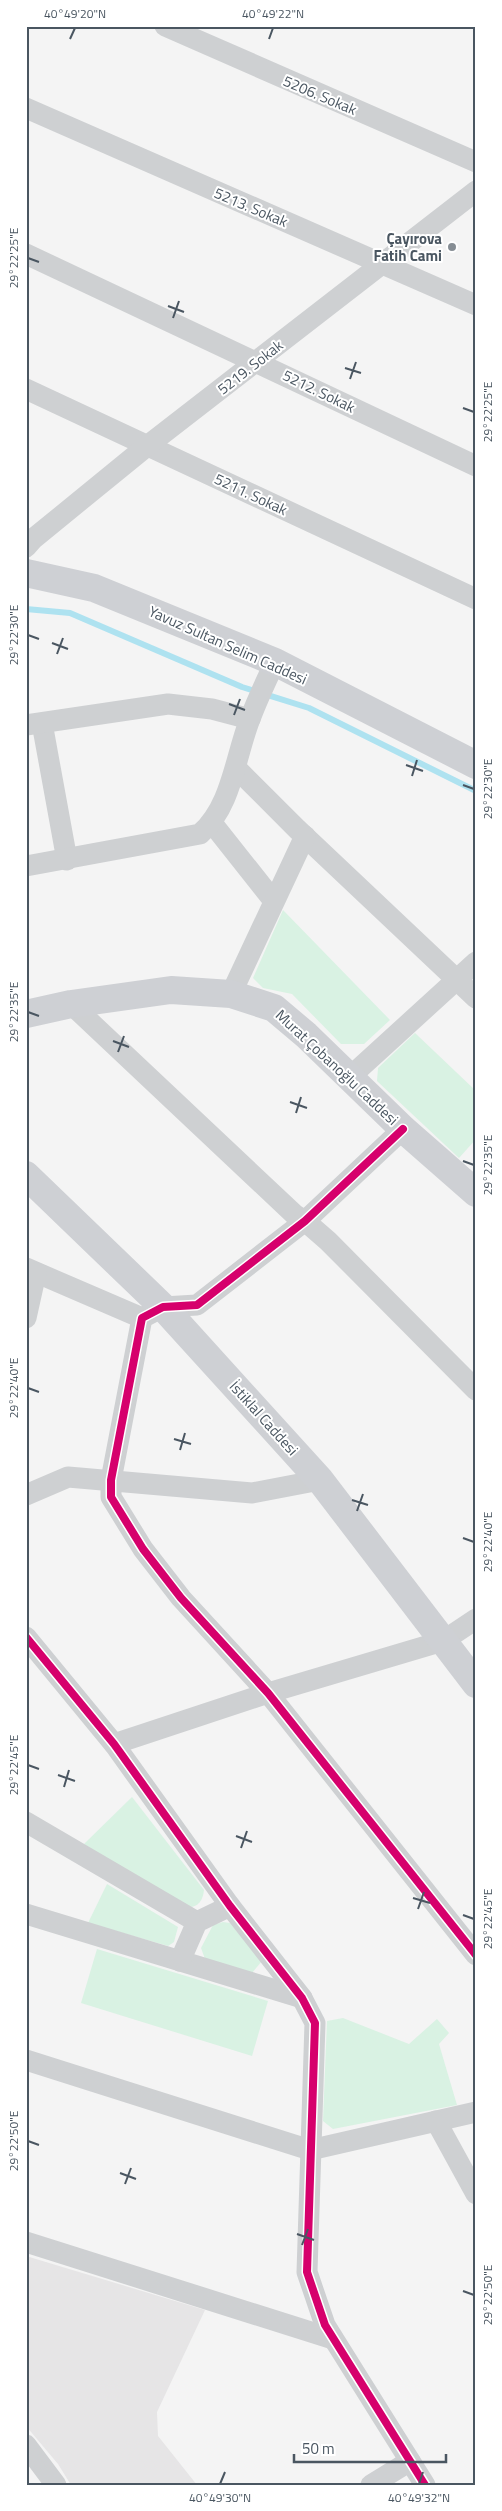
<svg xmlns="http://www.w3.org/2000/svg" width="502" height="2511" font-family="'Titillium Web',sans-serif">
	<rect width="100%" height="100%" fill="#f4f4f4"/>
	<path fill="#e6e5e6" d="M26,2256L205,2310L157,2412L158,2436L197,2485H71L58,2464L26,2426Z"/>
	<g fill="#d9f2e3">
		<path d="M283,910L390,1020L364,1044H341L292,994L263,988L253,978Z"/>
		<path d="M415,1033L476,1091V1139L459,1158L377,1081L378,1068Z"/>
		<path d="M132,1797L204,1890C203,1902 196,1910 183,1906L84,1844Z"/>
		<path d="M107,1884L178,1927L174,1942L168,1946L88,1923Z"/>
		<path d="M223,1922L230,1923L262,1961L252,1973L205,1959L201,1948L213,1925Z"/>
		<path d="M97,1949L268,2001L252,2056L81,2003Z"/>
		<path d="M343,2018L409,2044L437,2019L449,2033L439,2044L457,2105L333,2129L323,2121L327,2021Z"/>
	</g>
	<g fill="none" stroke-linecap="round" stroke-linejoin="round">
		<path stroke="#aee2f0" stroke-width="6" d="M26,609L70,613L242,687L309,708L476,791"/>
		<g stroke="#ced0d2" stroke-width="21">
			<path d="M165,26L476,162"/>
			<path d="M26,108L476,305"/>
			<path d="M26,254L476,466"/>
			<path d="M26,389L476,599"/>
			<path d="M26,547L33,539L147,446L476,191"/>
			<path d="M42,723L67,860"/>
			<path d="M26,725L168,704L212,709L250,719"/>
			<path d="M236,768L297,829L476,998"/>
			<path d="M212,823L273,900"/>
			<path d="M26,866L200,834C232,806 235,757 250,719C257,700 266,681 275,662"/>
			<path d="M231,994L305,836"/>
			<path d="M71,1004L294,1214L305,1221L328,1241L476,1390"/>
			<path d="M351,1076L476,962"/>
			<path d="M403,1129L305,1221L197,1305L163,1307L142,1318L111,1480V1497L143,1549L181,1598L268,1693L476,1955"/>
			<path d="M26,1268L142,1318"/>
			<path d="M26,1318L36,1273"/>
			<path d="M26,1495L68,1477L252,1493L320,1480"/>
			<path d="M26,1637L114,1744L230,1906L302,1998L315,2023L307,2272L325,2325L425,2485"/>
			<path d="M114,1744L268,1693L443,1641L476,1619"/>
			<path d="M26,1822L197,1922"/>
			<path d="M26,1914L302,1998"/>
			<path d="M180,1961L197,1922L230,1906"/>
			<path d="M26,2060L310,2150L476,2112"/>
			<path d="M436,2121L476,2194"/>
			<path d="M26,2242L333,2339"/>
			<path d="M26,2445L56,2485"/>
			<path d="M371,2485L410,2461"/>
		</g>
		<g stroke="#ced0d4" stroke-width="28">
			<path d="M26,573L94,588L275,662L476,765"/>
			<path d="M26,1014L71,1004L171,990L231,994L274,1008L306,1035L403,1129L476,1193"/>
			<path d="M26,1175L163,1307L320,1480L476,1684"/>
		</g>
		<g stroke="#fff" stroke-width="11">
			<g id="cycleway">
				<path d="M403,1129L305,1221L197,1305L163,1307L142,1318L111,1480V1497L143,1549L181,1598L268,1693L476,1955"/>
				<path d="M26,1637L114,1744L230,1906L302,1998L315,2023L307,2272L325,2325L425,2485"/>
			</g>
		</g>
		<use href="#cycleway" stroke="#d6006c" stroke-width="8"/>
	</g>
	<path fill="none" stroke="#4a5661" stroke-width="2" d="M70,39L75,28M269,39L273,28M28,258L39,262M168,306L184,312M173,318L179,301M345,368L361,373M350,379L356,362M463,408L474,412M28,635L39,639M52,643L68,649M57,654L63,638M229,704L245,710M234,715L240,699M406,765L423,771M412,776L417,760M463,785L474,789M28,1012L39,1016M113,1041L129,1047M118,1052L124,1036M290,1102L307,1108M296,1113L301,1097M463,1161L474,1165M28,1388L39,1392M174,1439L191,1444M180,1450L185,1433M352,1500L368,1505M357,1511L363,1494M463,1538L474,1542M28,1765L39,1769M58,1775L75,1781M64,1787L69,1770M236,1836L252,1842M241,1848L247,1831M413,1898L430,1903M418,1909L424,1892M463,1915L474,1919M28,2141L39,2145M120,2173L136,2179M125,2184L131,2168M297,2234L314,2240M302,2245L308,2229M463,2291L474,2295M220,2484L225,2472M419,2484L423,2472"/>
	<circle fill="#868d94" stroke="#fff" stroke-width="2" cx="452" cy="247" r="5"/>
	<g text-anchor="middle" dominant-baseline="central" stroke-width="4" stroke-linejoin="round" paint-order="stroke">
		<g font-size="15" fill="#4a5661" stroke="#fff">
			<text transform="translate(320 95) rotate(23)">5206. Sokak</text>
			<text transform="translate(251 207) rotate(23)">5213. Sokak</text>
			<text transform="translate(250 367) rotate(-38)">5219. Sokak</text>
			<text transform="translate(319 391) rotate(26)">5212. Sokak</text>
			<text transform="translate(251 494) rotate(25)">5211. Sokak</text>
			<text transform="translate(228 645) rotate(24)">Yavuz Sultan Selim Caddesi</text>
			<text transform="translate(337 1067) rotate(43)">Murat Çobanoğlu Caddesi</text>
			<text transform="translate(264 1418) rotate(48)">İstiklal Caddesi</text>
		</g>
		<g font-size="15" font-weight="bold" fill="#4a5661" stroke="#fff" text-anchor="end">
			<text x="442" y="238">Çayırova<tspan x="442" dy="17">Fatih Cami</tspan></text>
		</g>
	</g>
	<rect width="502" height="2511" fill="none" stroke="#ffffff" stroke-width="55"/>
	<path d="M294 2454v8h152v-8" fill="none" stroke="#4a5661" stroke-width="2.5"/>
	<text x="302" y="2454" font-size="15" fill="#4a5661" stroke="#ffffff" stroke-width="4" paint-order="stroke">50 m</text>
	<rect x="28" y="28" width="446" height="2456" fill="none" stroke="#4a5661" stroke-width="2"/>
	<g font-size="12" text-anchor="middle" fill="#4a5661">
		<text x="75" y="18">40°49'20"N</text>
		<text x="273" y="18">40°49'22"N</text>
		<text transform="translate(14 258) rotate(-90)" y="4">29°22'25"E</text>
		<text transform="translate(488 412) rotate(-90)" y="4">29°22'25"E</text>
		<text transform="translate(14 635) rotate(-90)" y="4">29°22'30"E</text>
		<text transform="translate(488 789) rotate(-90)" y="4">29°22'30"E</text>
		<text transform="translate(14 1012) rotate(-90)" y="4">29°22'35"E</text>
		<text transform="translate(488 1165) rotate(-90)" y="4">29°22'35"E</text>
		<text transform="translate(14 1388) rotate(-90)" y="4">29°22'40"E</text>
		<text transform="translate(488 1542) rotate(-90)" y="4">29°22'40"E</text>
		<text transform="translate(14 1765) rotate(-90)" y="4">29°22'45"E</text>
		<text transform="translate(488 1919) rotate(-90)" y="4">29°22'45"E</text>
		<text transform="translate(14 2141) rotate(-90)" y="4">29°22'50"E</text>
		<text transform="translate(488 2295) rotate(-90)" y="4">29°22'50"E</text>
		<text x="220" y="2502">40°49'30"N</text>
		<text x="419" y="2502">40°49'32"N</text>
	</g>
</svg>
